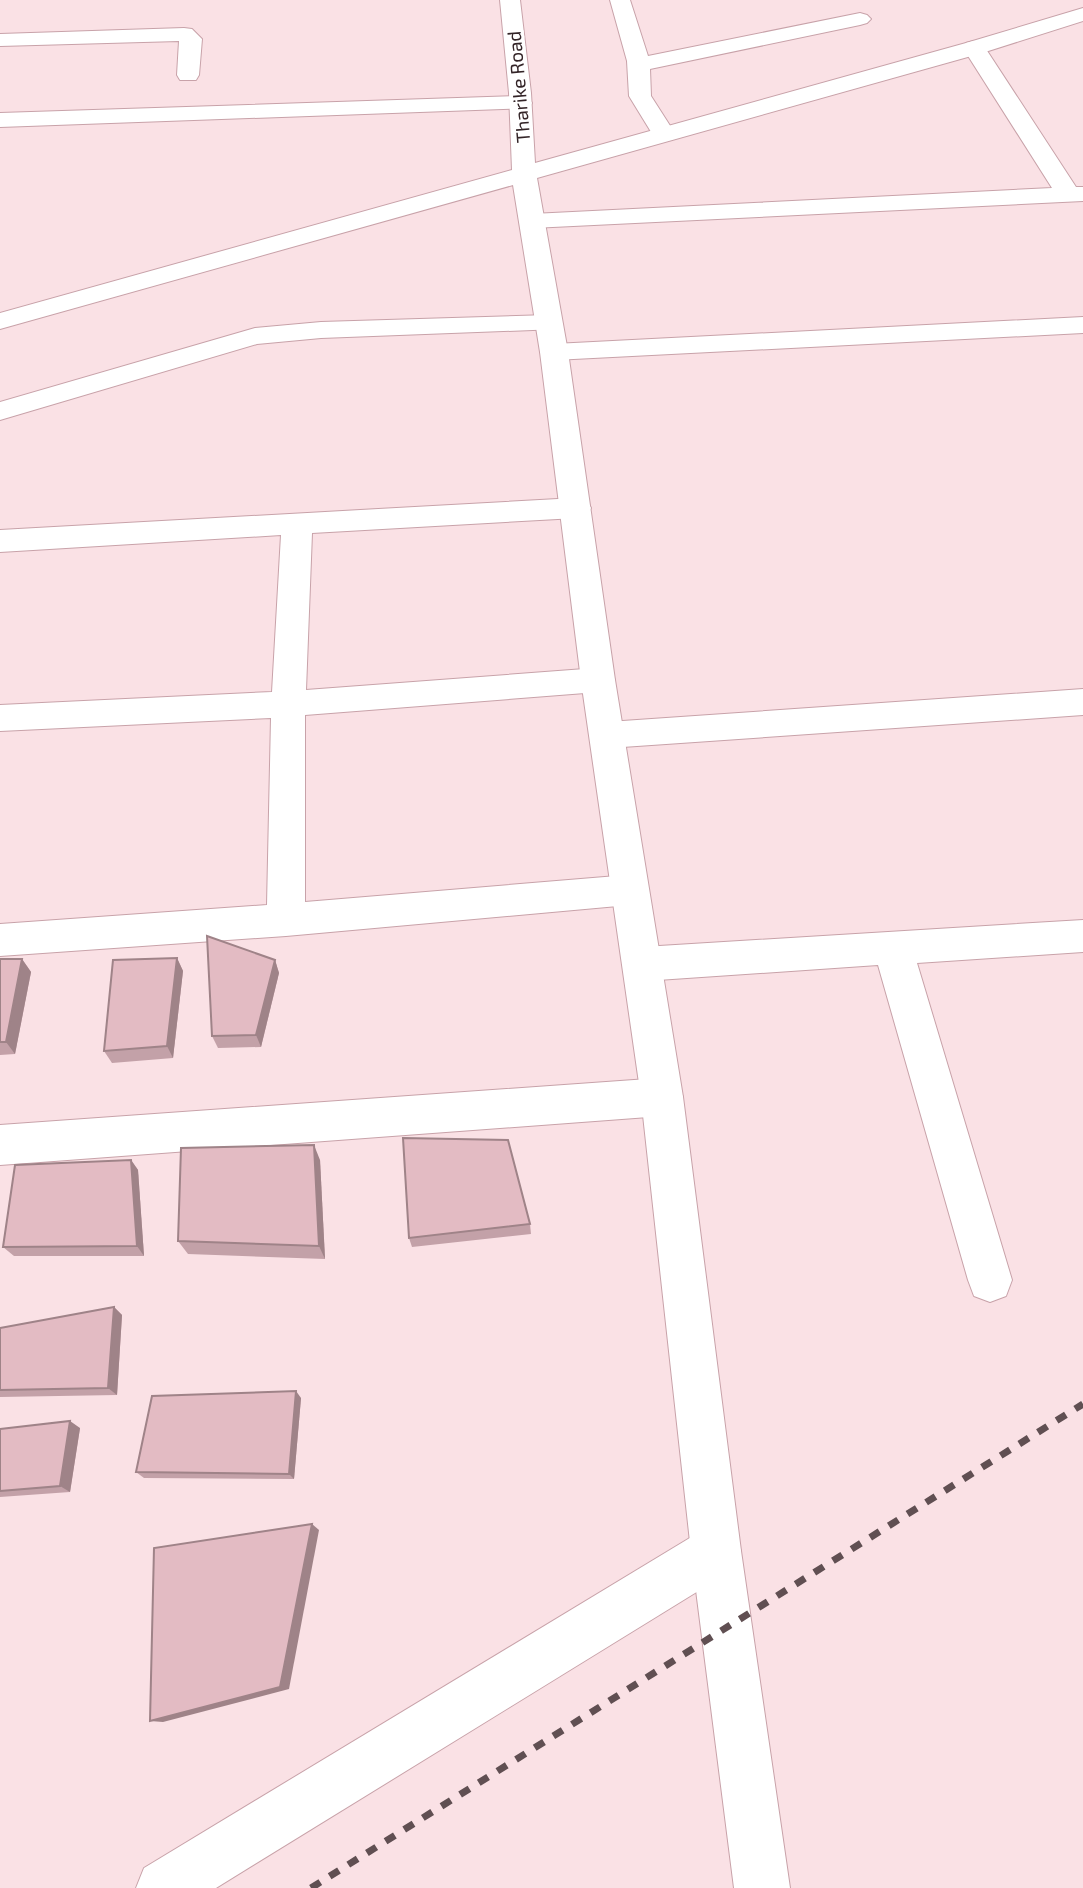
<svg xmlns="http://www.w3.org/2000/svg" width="1083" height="1888" font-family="'Exo 2',sans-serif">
	<rect width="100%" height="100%" fill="#fae1e5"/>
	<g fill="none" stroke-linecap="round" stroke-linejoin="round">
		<g stroke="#c8a2a9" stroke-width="2">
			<g id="minor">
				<path d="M610,0H630L648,56L860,13L867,15L871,19L867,23L860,25L650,69L651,96L676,135L672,140H656L629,96L627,61Z"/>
				<path d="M184,28L192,29L202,39L199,75L196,80H180L177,75L179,41L0,46V34Z"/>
				<path d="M974,41L982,43L1076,187H1083V201L532,228L523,226L520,221L523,216L532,214L1052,188L963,48L966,43Z"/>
				<path d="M521,96L529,98L532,103L529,108L0,127V113Z"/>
				<path d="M549,315L558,317L562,323L558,329L321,338L257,344L0,420V402L255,328L321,322Z"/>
				<path d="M1083,317V333L554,360L544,358L540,352L544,346L554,344Z"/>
				<path d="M576,498L587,501L591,508L587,515L576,518L312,533L306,690L598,668L610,671L615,680L610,689L598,692L305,715V902L629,875L642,879L648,890L642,901L629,905L286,936L0,956V924L267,905L271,718L0,731V705L272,692L281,535L0,552V530Z"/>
				<path d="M1083,689V715L608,748L596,744L591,735L596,726L608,722Z"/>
				<path d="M1083,920V952L917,963L1012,1280L1006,1296L990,1302L974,1296L968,1280L878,965L643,981L629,976L624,964L629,952L643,947Z"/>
				<path d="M662,1078L677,1084L683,1097L677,1110L662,1116L0,1165V1125Z"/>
				<path d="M716,1526L734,1533L741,1551L734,1569L216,1888H136L144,1868L698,1533Z"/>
			</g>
		</g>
		<g stroke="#c8a2a9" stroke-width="2">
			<path id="tertiary" d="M500,0H520L531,93L535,163L966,43L1083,8V21L982,53L537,178L568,352L615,680L683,1097L741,1551L790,1888H734L691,1551L641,1097L581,680L540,352L513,185L0,329V313L512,170L509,93Z"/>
		</g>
		<use href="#minor" fill="#fff" fill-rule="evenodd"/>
		<use href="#tertiary" fill="#fff" fill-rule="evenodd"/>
		<path stroke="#604f52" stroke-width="7" stroke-dasharray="11 11" stroke-linecap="butt" d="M311,1888L1083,1404"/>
	</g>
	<g fill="#c3a1a8">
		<path d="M177,958L183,971L173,1058L112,1063L104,1051Z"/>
		<path d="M0,959H22L31,972L15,1054L0,1055Z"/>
		<path d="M275,960L279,973L261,1047L218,1048L212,1036Z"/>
		<path d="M131,1160L138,1170L144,1256H14L3,1247Z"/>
		<path d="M320,1160L325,1259L188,1254L178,1241Z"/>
		<path d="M530,1224L531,1234L412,1247L409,1238Z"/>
		<path d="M114,1307L122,1315L117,1395L0,1397V1328Z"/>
		<path d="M301,1398L294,1479L144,1478L136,1472Z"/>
		<path d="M80,1428L70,1492L0,1497V1429Z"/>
	</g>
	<g fill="#9f8388">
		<path d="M177,958L183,971L173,1058L167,1046Z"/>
		<path d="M22,959L31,972L15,1054L6,1042Z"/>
		<path d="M275,960L279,973L261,1047L256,1035Z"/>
		<path d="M314,1145L320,1160L325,1259L319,1246Z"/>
		<path d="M131,1160L138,1170L144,1256L137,1246Z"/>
		<path d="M114,1307L122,1315L117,1395L108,1388Z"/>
		<path d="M296,1391L301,1398L294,1479L289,1474Z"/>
		<path d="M70,1421L80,1428L70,1492L60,1486Z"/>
		<path d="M312,1524L319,1530L289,1689L163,1722L150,1721Z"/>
	</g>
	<g fill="#e3bbc3" stroke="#9f8388" stroke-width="2">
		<path d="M207,936L275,960L256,1035L212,1036Z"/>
		<path d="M177,958L167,1046L104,1051L113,960Z"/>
		<path d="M0,959H22L6,1042H0Z"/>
		<path d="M403,1138L508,1140L530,1224L409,1238Z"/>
		<path d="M314,1145L319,1246L178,1241L181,1148Z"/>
		<path d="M131,1160L137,1246L3,1247L15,1165Z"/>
		<path d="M114,1307L108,1388L0,1390V1328Z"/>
		<path d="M296,1391L289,1474L136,1472L152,1396Z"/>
		<path d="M70,1421L60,1486L0,1491V1429Z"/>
		<path d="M312,1524L280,1687L150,1721L154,1548Z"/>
	</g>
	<g text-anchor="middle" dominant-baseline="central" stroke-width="6" stroke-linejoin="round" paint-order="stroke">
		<g font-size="19" fill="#332427" stroke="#fff">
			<text transform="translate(518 87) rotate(-95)">Tharike Road</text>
		</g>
	</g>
</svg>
